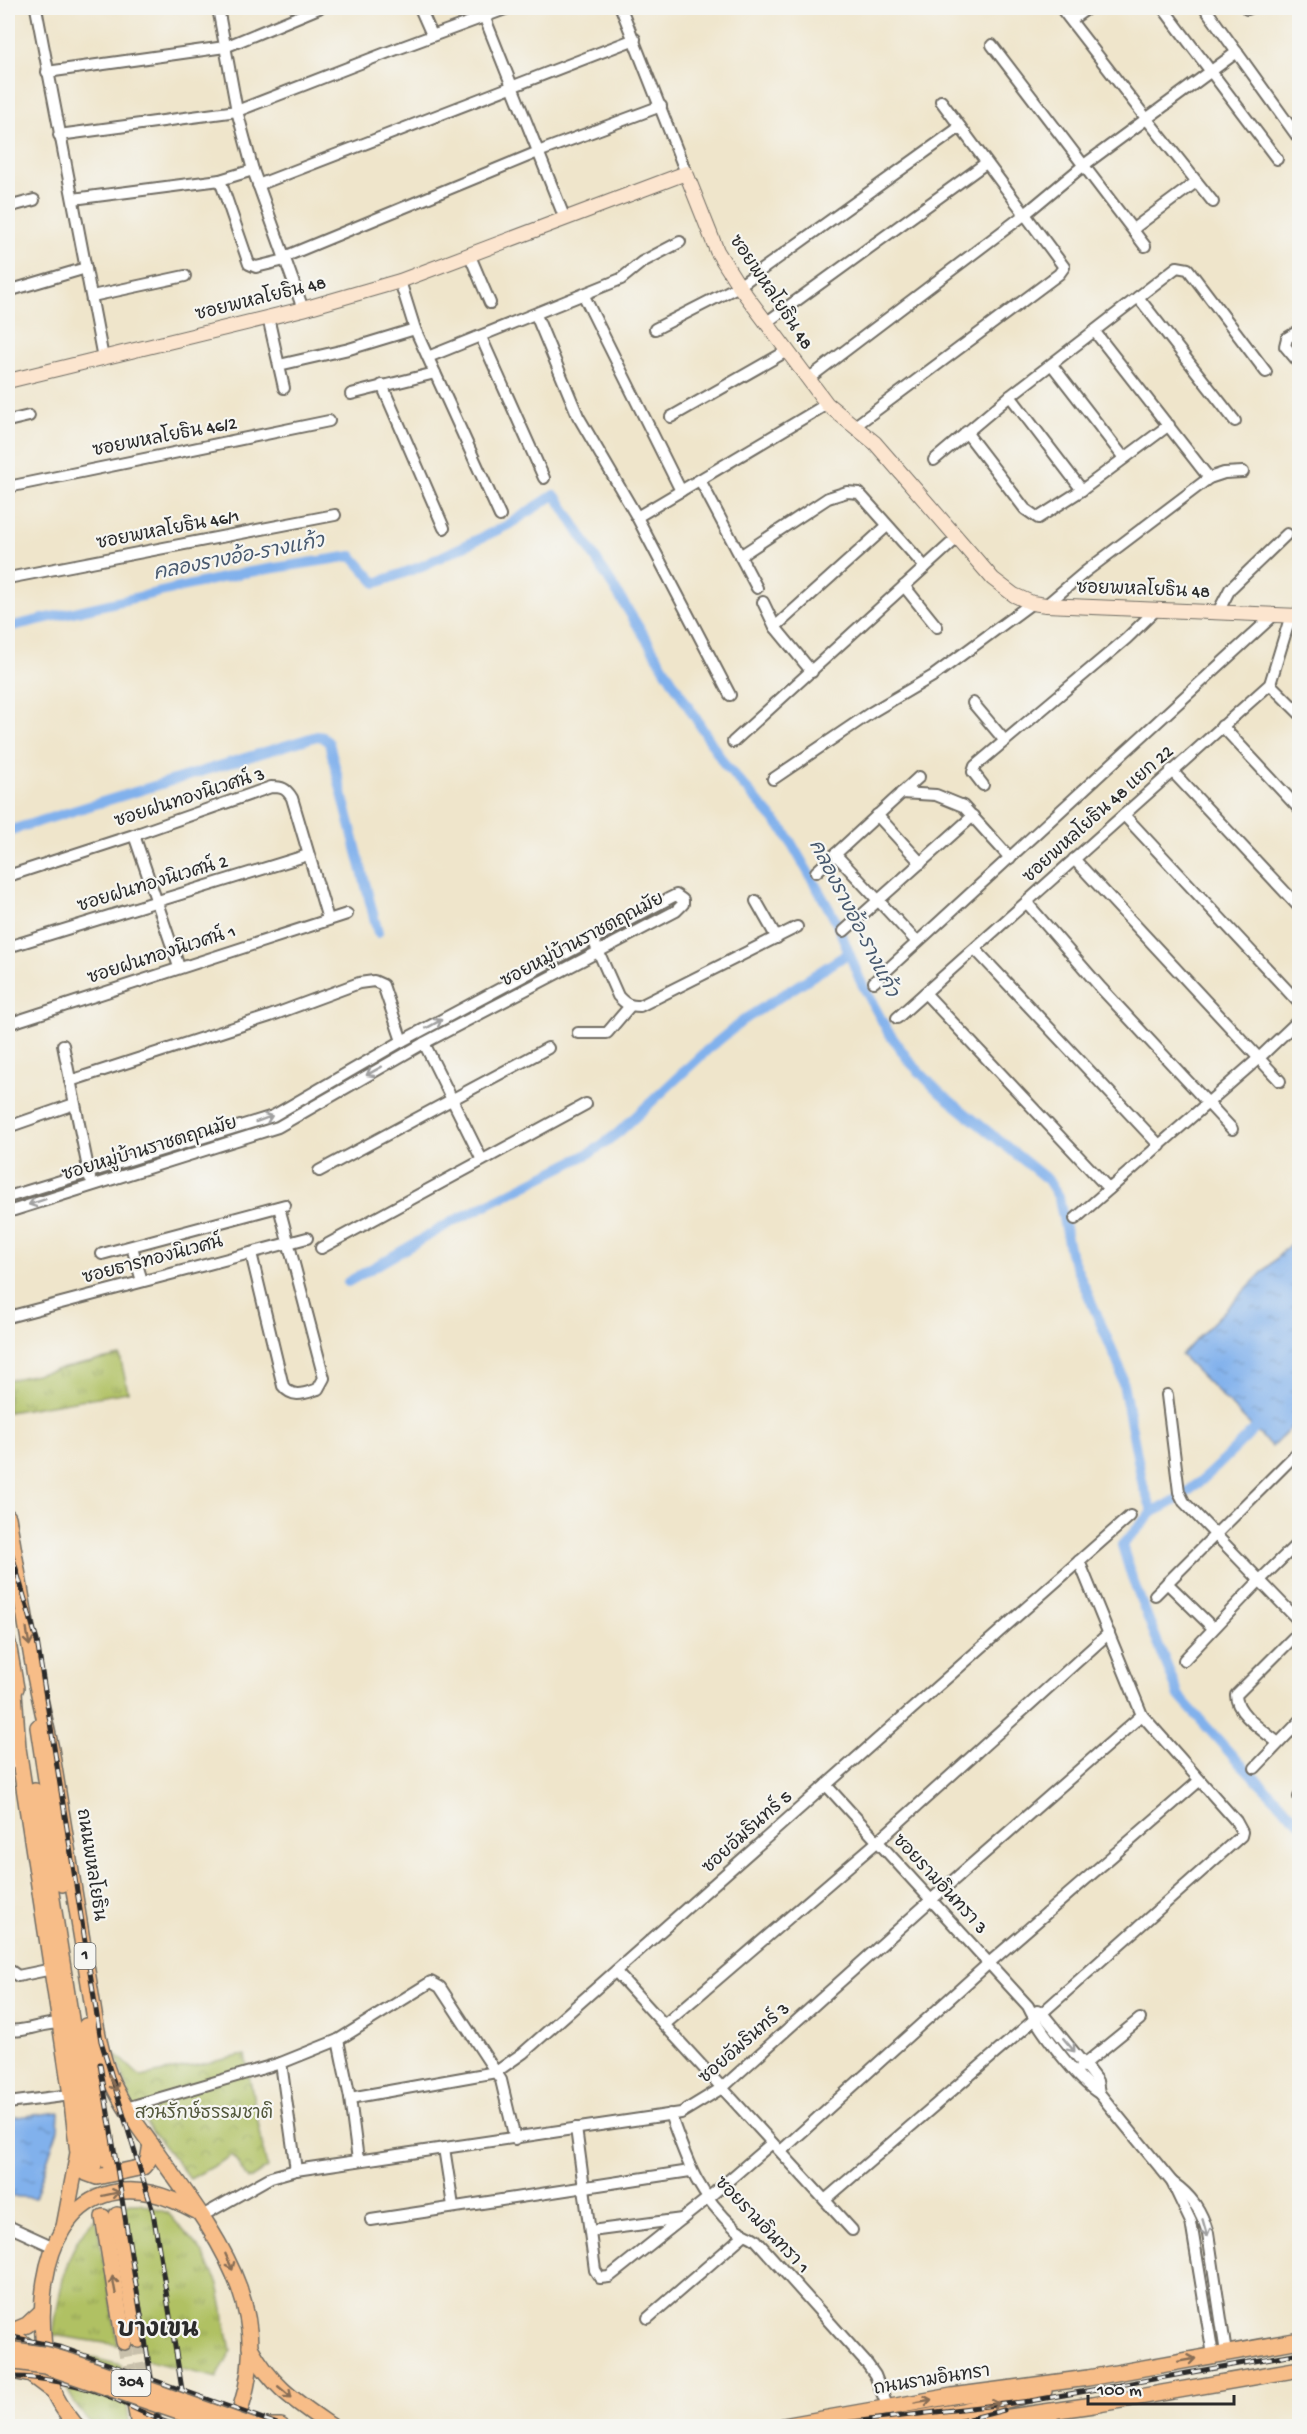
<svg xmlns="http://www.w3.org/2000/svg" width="1307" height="2434" font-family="'Gochi Hand','Playpen Sans Thai',sans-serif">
	<defs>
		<pattern id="grass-tufts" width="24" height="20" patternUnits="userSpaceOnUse" patternTransform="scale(1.5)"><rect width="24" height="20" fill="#b0c164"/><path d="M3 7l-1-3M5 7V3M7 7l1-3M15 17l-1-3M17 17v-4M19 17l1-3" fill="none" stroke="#8f9d53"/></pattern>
		<pattern id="park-crowns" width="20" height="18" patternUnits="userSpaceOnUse" patternTransform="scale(1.5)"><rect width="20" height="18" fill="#b0c164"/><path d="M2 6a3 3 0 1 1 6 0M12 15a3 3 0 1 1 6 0" fill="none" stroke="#8f9d53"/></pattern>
		<pattern id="water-ripples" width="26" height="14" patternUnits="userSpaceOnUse" patternTransform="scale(1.5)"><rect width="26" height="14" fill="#81b1ec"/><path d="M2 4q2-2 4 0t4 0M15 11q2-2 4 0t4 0" fill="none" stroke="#6a90bf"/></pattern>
	</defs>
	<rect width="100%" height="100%" fill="#f6f6f2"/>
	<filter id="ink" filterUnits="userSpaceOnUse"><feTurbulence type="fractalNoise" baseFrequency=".0167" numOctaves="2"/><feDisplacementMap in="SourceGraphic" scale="12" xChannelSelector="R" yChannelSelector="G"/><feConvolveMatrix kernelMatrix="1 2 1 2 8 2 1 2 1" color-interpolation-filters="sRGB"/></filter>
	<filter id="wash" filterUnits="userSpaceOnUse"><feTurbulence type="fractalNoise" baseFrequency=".008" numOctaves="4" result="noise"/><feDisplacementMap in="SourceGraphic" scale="24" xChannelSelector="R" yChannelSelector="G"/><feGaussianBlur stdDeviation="1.35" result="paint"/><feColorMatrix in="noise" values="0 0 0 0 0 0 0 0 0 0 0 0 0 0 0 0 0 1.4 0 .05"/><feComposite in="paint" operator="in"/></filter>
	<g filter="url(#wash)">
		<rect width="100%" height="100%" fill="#efe5cb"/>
		<g fill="url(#grass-tufts)" stroke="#6e7648" stroke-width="1.5">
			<path d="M120,1356L128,1392L8,1412V1380Z"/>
			<path d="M130,2203H140L168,2213L203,2253L218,2284L231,2351L217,2378L145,2360L121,2207Z"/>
			<path d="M96,2218L118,2345L53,2335C60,2293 63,2248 96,2218Z"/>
			<path d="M59,2350L121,2365L130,2426H94C73,2407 61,2380 53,2352Z"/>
		</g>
		<path fill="url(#park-crowns)" stroke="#6e7648" stroke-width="1.5" d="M116,2054L141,2077L245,2055L267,2168L248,2180L233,2155L190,2179L133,2107Z"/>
		<g fill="url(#water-ripples)" stroke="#566e8c" stroke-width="1.5">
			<path d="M1299,1235V1419L1272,1447L1181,1355Z"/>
			<path d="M59,2112L58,2129L35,2198L8,2196V2118Z"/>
		</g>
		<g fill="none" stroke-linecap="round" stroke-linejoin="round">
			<g stroke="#81b1ec" stroke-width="10">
				<path d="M8,627L243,573L352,556L376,583L420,567L508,525L554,495L559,500L725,765L785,832L836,921L860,980L887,1030L909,1061L939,1092L1048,1180L1059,1198L1070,1253L1120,1368L1143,1486L1153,1512L1122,1545L1132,1578L1179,1696L1230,1753L1300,1823"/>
				<path d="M8,831L317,736L323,737L329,743L378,933"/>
				<path d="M348,1282L450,1223L592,1152L618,1133L706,1051L745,1019L849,953"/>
				<path d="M1153,1512C1196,1494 1229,1453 1263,1421"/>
			</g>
		</g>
	</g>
	<g filter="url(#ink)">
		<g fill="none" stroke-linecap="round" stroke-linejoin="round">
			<g stroke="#c8c0ab" stroke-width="15" stroke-dasharray="15 8" stroke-linecap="butt">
				<path d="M108,2162L117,2215"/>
				<path d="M94,2165L103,2217"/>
				<path d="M139,2340L149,2398"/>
				<path d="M124,2342L133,2393"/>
			</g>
			<g stroke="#706c63" stroke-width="14">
				<g id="street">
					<path d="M36,8L103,358"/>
					<path d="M218,8L237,111L253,170L303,309"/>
					<path d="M420,8L432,35"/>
					<path d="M621,8L686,173"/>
					<path d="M1061,8L1146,118L1213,202"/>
					<path d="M1163,8L1277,159"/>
					<path d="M1205,8L1297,136"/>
					<path d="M1247,9L1250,8"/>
					<path d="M484,16L565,219"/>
					<path d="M1071,20L1088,8"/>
					<path d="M992,45L1145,246"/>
					<path d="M47,72L225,47L319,8"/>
					<path d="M59,135L237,111L386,53L508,8"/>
					<path d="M220,180L249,264L256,267L285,260"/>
					<path d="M258,185L635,39"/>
					<path d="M73,199L220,180L253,170"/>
					<path d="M8,207L34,200"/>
					<path d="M1133,229L1196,182"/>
					<path d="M470,256L490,303"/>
					<path d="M284,257L538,152L661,106"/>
					<path d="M400,281L415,329L500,516"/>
					<path d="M8,291L86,268"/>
					<path d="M92,296L185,276"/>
					<path d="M584,296L681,491"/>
					<path d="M1138,297L1235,421"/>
					<path d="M536,315L578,416L637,517L730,695"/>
					<path d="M268,317L284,388"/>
					<path d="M767,322L986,163"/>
					<path d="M655,329L739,286L960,127"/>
					<path d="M1300,330L1287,338L1285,346L1300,364"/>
					<path d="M1095,332L1209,478"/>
					<path d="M481,337L544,478"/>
					<path d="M428,357L621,279L642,262L680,242"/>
					<path d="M279,365L349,349L415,329"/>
					<path d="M1052,365L1124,458"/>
					<path d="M808,379L1024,215L1084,165L1237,52"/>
					<path d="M382,385L444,528"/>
					<path d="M351,394L435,373"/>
					<path d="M1010,396L1082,490"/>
					<path d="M671,417L787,351"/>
					<path d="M8,421L29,416"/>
					<path d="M855,426L1059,274L1064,267L941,101"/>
					<path d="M966,432L1025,509L1038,518L1082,490L1169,425"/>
					<path d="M934,460L1010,396L1177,267L1188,269L1266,372"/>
					<path d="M700,480L757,588"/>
					<path d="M8,487L329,421"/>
					<path d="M637,517L827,404"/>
					<path d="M740,556L828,498L847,492L859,493L925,567"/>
					<path d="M8,578L335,515"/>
					<path d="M904,586L937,627"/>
					<path d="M763,602L775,627L812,672"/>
					<path d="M1046,605L1085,572L1209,478L1224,473L1243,472"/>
					<path d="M1218,612L1230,589L1287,534"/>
					<path d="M775,627L887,526"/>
					<path d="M1270,684L1300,714"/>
					<path d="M973,703L1005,741"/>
					<path d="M1222,726L1300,810"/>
					<path d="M733,742L957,538"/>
					<path d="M1171,770L1300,908"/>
					<path d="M773,779L872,712L933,676L1032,603"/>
					<path d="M983,785L973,772L975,766L1126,639L1157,609"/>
					<path d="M901,793L936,795L963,806L1010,858"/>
					<path d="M877,815L921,863"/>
					<path d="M1124,815L1300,1004"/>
					<path d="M134,835L179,967"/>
					<path d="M835,854L917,942"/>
					<path d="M1074,859L1280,1081"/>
					<path d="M816,872L919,777"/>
					<path d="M8,876L134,835L271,787C282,787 286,788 292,798L328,919"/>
					<path d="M756,901L777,938"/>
					<path d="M1027,903L1101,988L1232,1129"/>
					<path d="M844,931L973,816"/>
					<path d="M595,944L618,996C625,1004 629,1006 640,1006L797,927"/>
					<path d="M8,947L308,855"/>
					<path d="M975,949L1160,1146"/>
					<path d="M874,982L1274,615"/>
					<path d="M925,993L1109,1189"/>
					<path d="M897,1018L1270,684L1291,615"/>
					<path d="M8,1024L347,914"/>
					<path d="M578,1033H607L630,1006"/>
					<path d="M424,1043L482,1160"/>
					<path d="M63,1045L90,1178"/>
					<path d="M70,1081L270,1016L359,983L374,981L383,985L402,1041"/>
					<path d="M8,1127L74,1104"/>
					<path d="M319,1171L548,1048"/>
					<path d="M8,1197L273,1116L402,1041L670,898L676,895L683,900V904L676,911L424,1043L278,1127L8,1212"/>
					<path d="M1075,1219L1259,1058L1300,1019"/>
					<path d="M132,1247L142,1281"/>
					<path d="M321,1248L586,1104"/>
					<path d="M251,1253L283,1386C293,1399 305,1393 318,1389L324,1378L279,1207"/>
					<path d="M102,1254L285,1205"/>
					<path d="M8,1317L307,1238"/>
					<path d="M1167,1395L1179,1492L1184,1502L1300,1622"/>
					<path d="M1167,1583L1213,1628"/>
					<path d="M1155,1595L1300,1450"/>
					<path d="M1184,1660L1259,1581L1300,1541"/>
					<path d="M1278,1743C1264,1731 1236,1714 1236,1695L1300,1631"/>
					<path d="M8,1761L21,1765"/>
					<path d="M1255,1768L1300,1721"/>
					<path d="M826,1785L1028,2006C1038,2028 1079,2082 1099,2093L1172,2182L1191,2222L1213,2355"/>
					<path d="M1299,1797L1300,1796"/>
					<path d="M8,1969L18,1976L52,1969"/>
					<path d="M616,1972L852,2230"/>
					<path d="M1037,2011L1042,2013L1090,2072L1097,2081L1099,2093"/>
					<path d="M664,2025L877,1842L1109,1633"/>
					<path d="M8,2030C24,2033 42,2023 60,2023"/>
					<path d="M338,2040L350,2098L358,2160"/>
					<path d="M281,2063L296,2170"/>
					<path d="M1081,2067L1140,2019"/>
					<path d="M350,2098L496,2072L523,2053L1130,1516"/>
					<path d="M8,2103L71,2095"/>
					<path d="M126,2108L281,2063L338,2040L431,1982L440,1987L501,2080L515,2139"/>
					<path d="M670,2114C688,2164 696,2192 736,2229C742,2234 750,2235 756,2240L868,2365L875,2375L888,2408"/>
					<path d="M576,2128L595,2270L600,2278L609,2277L707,2199L772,2143"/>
					<path d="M444,2148L453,2206"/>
					<path d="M781,2151L989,1963L1199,1781"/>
					<path d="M1172,2182C1192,2196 1201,2210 1208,2233L1226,2353"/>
					<path d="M825,2200L1042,2013L1241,1836L1242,1832L1236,1821L1142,1715L1079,1561"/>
					<path d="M202,2216L271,2177L296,2170L681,2113L722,2088L931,1900L1142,1715"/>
					<path d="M371,2220L690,2171"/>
					<path d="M8,2226L54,2247"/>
					<path d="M591,2231L682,2219"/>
					<path d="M648,2318L745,2234"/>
				</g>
			</g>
			<g stroke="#706c63" stroke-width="16">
				<path id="secondary" d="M8,381L303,309L400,281L686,173L717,251L739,286L827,404L875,443L993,579L1014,595L1032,603L1046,605L1300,616"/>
			</g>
			<g stroke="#706c63" stroke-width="18">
				<g id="primary">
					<path d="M8,1517L35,1676L51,1749L95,2020C99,2041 103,2062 112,2082C123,2107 140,2129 156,2151C218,2238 281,2314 234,2426"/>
					<path d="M8,1643L16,1688"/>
					<path d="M13,1678L18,1748L71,2095L78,2153L64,2227"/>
					<path d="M38,1727L62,1884"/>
					<path d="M35,1791L94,2165"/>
					<path d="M86,2026L108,2162"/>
					<path d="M78,2155L86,2173L97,2177L143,2167L148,2161L151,2144"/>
					<path d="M117,2215L139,2340"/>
					<path d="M103,2217L124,2342"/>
					<path d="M8,2333C19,2340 33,2346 31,2360"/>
					<path d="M8,2333L27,2325L42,2311"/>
					<path d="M250,2347C272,2387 295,2401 331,2426"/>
					<path d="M8,2370L31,2375L55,2393"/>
					<path d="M149,2398L154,2426"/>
					<path d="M134,2399L139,2426"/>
					<path d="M76,2426C69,2416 58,2404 54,2392C34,2335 33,2220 104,2195C136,2184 168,2196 196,2211"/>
					<path d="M262,2426H281"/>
					<path d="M783,2426L952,2396L1088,2378L1300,2340"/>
					<path d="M871,2426L962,2411L1044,2391"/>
					<path d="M947,2426L1093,2405L1300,2369"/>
					<path d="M1022,2426L1050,2418"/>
				</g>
			</g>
			<use href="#street" stroke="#fff" stroke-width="10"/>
			<use href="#secondary" stroke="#fce5cf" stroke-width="14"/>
			<use href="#primary" stroke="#f7bd88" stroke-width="15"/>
			<g stroke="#2b2b2b" stroke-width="5">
				<g id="rail">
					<path d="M8,1541L37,1641L101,2041L153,2212L188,2426"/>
					<path d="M100,2064L159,2426"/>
					<path d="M8,2336L63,2348L283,2426"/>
					<path d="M8,2377C39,2376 84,2385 113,2398C134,2408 154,2419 177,2426"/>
					<path d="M818,2426L1030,2401L1300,2353"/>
					<path d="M942,2426L1004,2410"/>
				</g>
			</g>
			<use href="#rail" stroke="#f6f6f2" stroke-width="3" stroke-dasharray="9" stroke-linecap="butt"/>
			<g stroke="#706c63" stroke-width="18" stroke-linecap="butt">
				<g id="primary-bridge">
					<path d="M8,2349L48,2355L72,2362L252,2426"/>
					<path d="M8,2361L45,2366L219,2426"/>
				</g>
			</g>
			<use href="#primary-bridge" stroke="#f7bd88" stroke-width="15"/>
		</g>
		<defs><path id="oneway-shaft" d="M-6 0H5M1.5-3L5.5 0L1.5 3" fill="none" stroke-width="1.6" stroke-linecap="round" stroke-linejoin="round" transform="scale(1.5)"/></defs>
		<g stroke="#a0a0a0">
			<use href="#oneway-shaft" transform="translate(434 1024) rotate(-29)"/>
			<use href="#oneway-shaft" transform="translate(374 1071) rotate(151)"/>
			<use href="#oneway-shaft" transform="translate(264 1119) rotate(-20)"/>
			<use href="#oneway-shaft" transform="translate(37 1202) rotate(162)"/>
			<use href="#oneway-shaft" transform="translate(1069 2045) rotate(50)"/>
			<use href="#oneway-shaft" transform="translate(1205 2228) rotate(74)"/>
		</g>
		<g stroke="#876d55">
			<use href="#oneway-shaft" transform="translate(28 1637) rotate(80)"/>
			<use href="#oneway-shaft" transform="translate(113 2083) rotate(65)"/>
			<use href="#oneway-shaft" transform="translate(111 2194) rotate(-12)"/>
			<use href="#oneway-shaft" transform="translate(229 2262) rotate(66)"/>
			<use href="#oneway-shaft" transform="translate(114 2285) rotate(-100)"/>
			<use href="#oneway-shaft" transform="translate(1187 2360) rotate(-10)"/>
			<use href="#oneway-shaft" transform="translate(285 2392) rotate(40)"/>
			<use href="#oneway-shaft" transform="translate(923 2401) rotate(-10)"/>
			<use href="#oneway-shaft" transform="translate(991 2405) rotate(-12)"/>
		</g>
	</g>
	<g text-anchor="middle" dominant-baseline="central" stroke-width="4.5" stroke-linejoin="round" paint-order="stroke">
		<g fill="#f6f6f2" stroke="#686867" stroke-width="1.5">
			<rect x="74.5" y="1943" width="21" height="26" rx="4.5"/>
			<rect x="111.5" y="2370" width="39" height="26" rx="4.5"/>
		</g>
		<g font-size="16" font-weight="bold" fill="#2b2b2b">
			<text x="85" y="1956">1</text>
			<text x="131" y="2383">304</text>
		</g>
		<g font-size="18" fill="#2b2b2b" stroke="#f6f6f2">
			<text transform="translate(770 293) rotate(56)">ซอยพหลโยธิน 48</text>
			<text transform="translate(261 300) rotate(-14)">ซอยพหลโยธิน 48</text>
			<text transform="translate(165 438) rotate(-11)">ซอยพหลโยธิน 46/2</text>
			<text transform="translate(168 531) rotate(-11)">ซอยพหลโยธิน 46/1</text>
			<text transform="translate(1143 591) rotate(2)">ซอยพหลโยธิน 48</text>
			<text transform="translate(190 799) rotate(-18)">ซอยฝนทองนิเวศน์ 3</text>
			<text transform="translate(1099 815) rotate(-42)">ซอยพหลโยธิน 48 แยก 22</text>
			<text transform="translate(153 885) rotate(-17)">ซอยฝนทองนิเวศน์ 2</text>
			<text transform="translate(583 941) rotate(-28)">ซอยหมู่บ้านราชตฤณมัย</text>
			<text transform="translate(162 956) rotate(-18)">ซอยฝนทองนิเวศน์ 1</text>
			<text transform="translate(150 1150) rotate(-17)">ซอยหมู่บ้านราชตฤณมัย</text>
			<text transform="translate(153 1261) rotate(-15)">ซอยธารทองนิเวศน์</text>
			<text transform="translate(748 1833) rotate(-42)">ซอยอัมรินทร์ 5</text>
			<text transform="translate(90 1865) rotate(81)">ถนนพหลโยธิน</text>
			<text transform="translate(939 1885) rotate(47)">ซอยรามอินทรา 3</text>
			<text transform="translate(745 2044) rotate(-41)">ซอยอัมรินทร์ 3</text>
			<text transform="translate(761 2226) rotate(46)">ซอยรามอินทรา 1</text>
			<text transform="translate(932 2381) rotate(-9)">ถนนรามอินทรา</text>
		</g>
		<g font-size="18" fill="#53583c" stroke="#f6f6f2">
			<text x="204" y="2114">สวนรักษ์ธรรมชาติ</text>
		</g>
		<g font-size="20" font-style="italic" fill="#495a6f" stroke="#f6f6f2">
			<text transform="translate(239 559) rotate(-11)">คลองรางอ้อ-รางแก้ว</text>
			<text transform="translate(852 919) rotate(63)">คลองรางอ้อ-รางแก้ว</text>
		</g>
		<g font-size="24" font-weight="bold" fill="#2b2b2b" stroke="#f6f6f2">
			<text x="158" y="2331">บางเขน</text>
		</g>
	</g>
	<rect width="1307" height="2434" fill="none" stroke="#f6f6f2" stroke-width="30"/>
	<path d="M1088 2395v9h146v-9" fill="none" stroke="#2b2b2b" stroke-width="3"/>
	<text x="1097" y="2395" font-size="18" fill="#2b2b2b" stroke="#f6f6f2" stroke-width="4.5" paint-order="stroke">100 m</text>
</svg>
